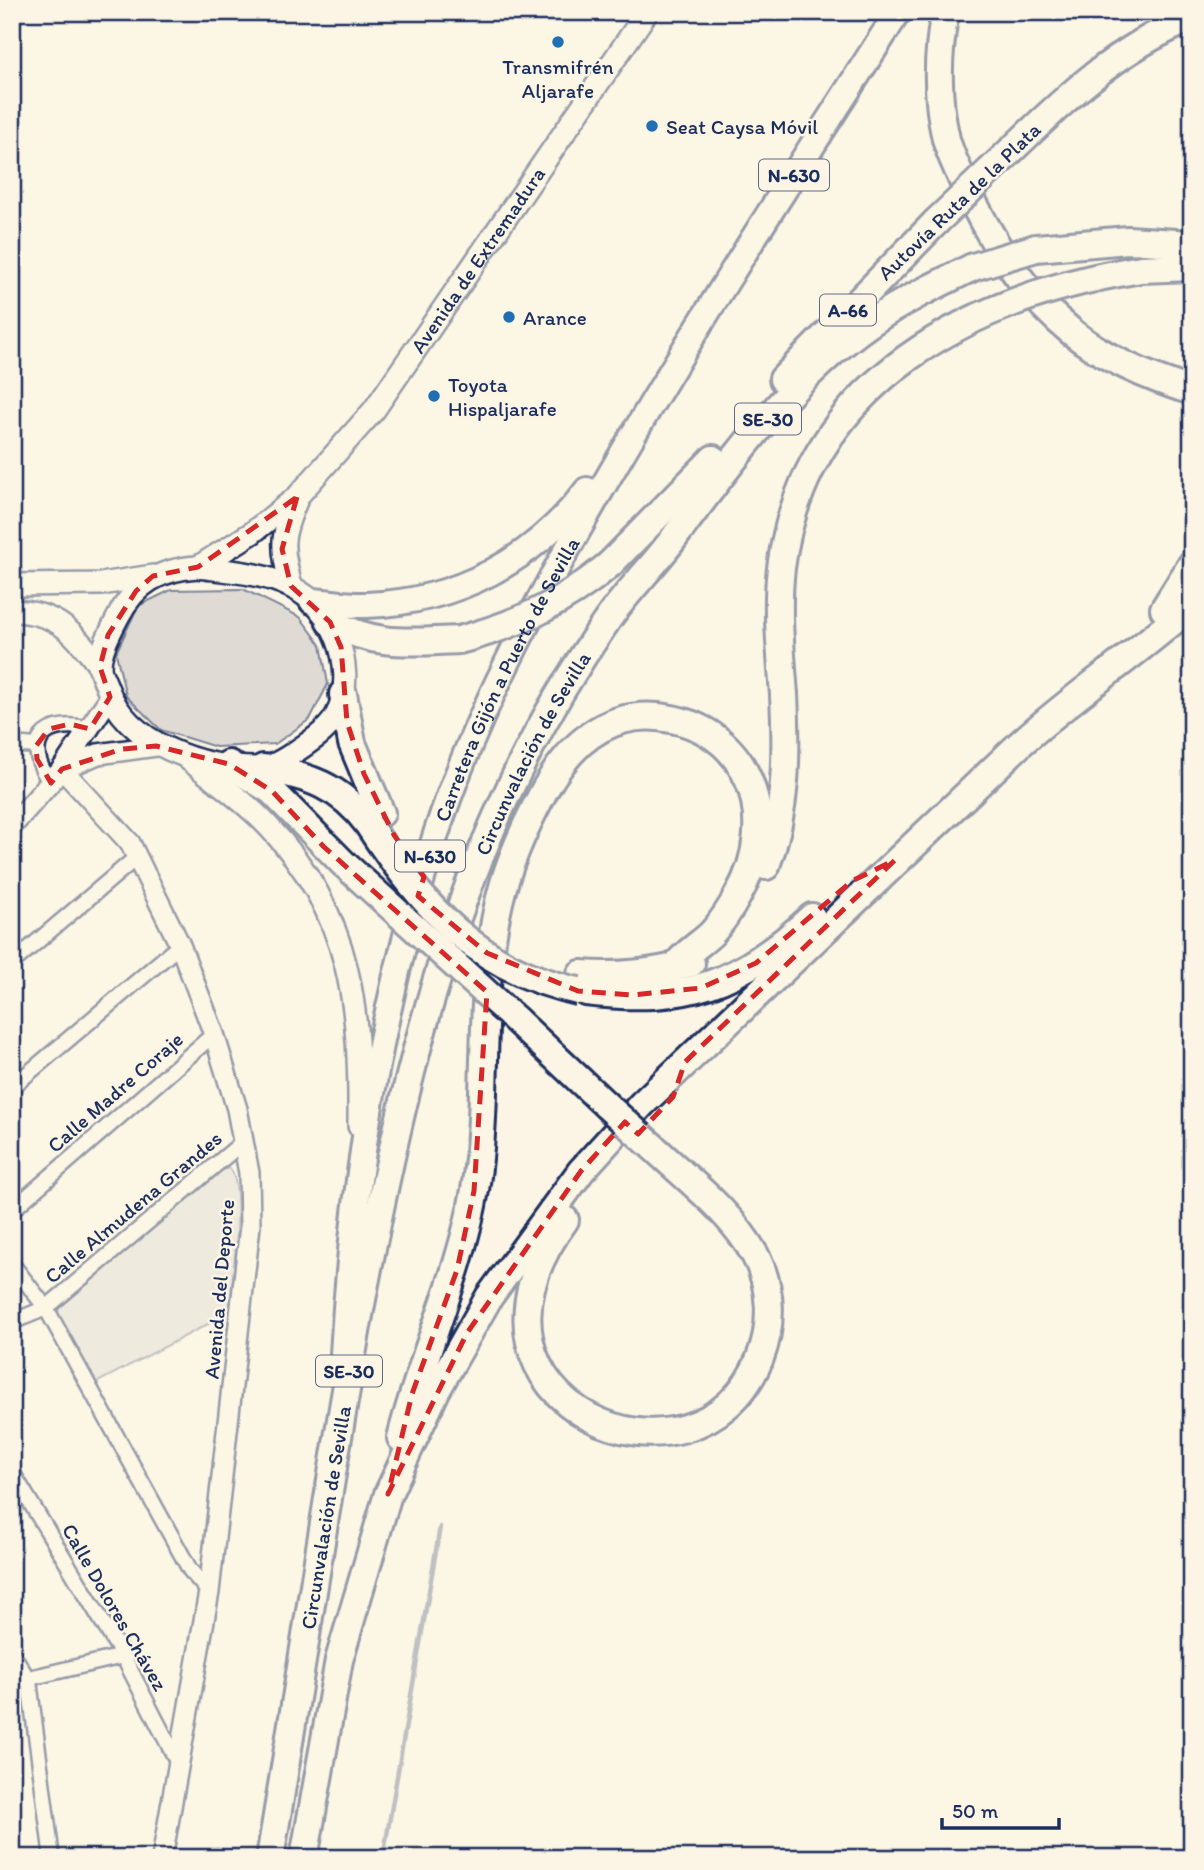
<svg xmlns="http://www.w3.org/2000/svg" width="1204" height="1870" font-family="Itim,sans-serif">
	<rect width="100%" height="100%" fill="#fcf5e5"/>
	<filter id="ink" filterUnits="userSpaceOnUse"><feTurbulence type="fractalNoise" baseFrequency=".0143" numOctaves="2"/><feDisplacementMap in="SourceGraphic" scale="14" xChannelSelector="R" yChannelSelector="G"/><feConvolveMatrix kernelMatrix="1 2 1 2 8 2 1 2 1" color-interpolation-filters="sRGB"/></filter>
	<g filter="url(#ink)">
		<g fill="#dfdbd4" stroke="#7d8599" stroke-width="2">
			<path d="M243,589L300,617L321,645L328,684L310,719L275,744L216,747L161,730L126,696L116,653L138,606L171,590Z"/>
			<path d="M230,1168C246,1190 232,1283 229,1313L96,1383L58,1313L59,1308L222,1170Z"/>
		</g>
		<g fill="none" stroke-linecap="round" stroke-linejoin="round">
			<path stroke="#767f94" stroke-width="4.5" d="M383,1858L440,1527"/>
			<g stroke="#1b2f5e" stroke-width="19">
				<g id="minor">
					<path d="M12,744L36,746"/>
					<path d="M51,783C21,742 44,718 90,729"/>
					<path d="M12,963L138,856"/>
					<path d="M12,1087L180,945"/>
					<path d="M12,1210L214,1034"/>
					<path d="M12,1264L46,1308L190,1570L209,1592"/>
					<path d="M12,1322L46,1308L244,1141"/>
					<path d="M12,1472L123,1656L179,1765"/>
					<path d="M12,1653L29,1681L52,1858"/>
					<path d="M12,1682L123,1656"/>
				</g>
			</g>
			<g stroke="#1b2f5e" stroke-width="24">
				<g id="tertiary">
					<path d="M62,769L130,843L180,945L214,1034L237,1109L249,1173L250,1226L209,1592L162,1858"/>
					<path d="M63,769L98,754L156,746"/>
					<path d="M12,826L62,769L110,697"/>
				</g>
			</g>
			<g stroke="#1b2f5e" stroke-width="26">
				<g id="secondary">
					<path id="s1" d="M198,567L252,533L297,497L374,410L647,12"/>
					<path d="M198,567C228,571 264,573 291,587C334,607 356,666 339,709C333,727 313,740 298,750C288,757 273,767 261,768C203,769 127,745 107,687C105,681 100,673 100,667C100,650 111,631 118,617C135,583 161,569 198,567Z"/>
					<path d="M12,585L101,584L153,576"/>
					<path d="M291,586C281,545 280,539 297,499"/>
					<path d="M12,611C58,612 74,633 100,667"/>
					<path d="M187,758C214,780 245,801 269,827C353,915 360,1010 359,1126"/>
				</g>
			</g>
			<g stroke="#1b2f5e" stroke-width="30">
				<g id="trunk">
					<path d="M312,601C330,602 348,606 366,605C456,602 533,561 587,490"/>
					<path id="s2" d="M343,1354C353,1177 381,999 437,831C478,707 543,590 608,478C700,319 799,166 898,12"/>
				</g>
			</g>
			<g stroke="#1b2f5e" stroke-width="32">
				<g id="motorway">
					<path d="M945,12C937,55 936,97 946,139C950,154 956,165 962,179C989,238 1021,291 1073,333C1107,360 1150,378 1192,391"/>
					<path d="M998,163C1056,107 1115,48 1192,18"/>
					<path d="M1036,248L1128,240L1192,244"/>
					<path d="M1141,269L1192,267"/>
					<path d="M783,379L936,222"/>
					<path d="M610,564L713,459"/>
					<path d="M1164,609L1192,564"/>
					<path d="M330,622C377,647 408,642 459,640"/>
					<path d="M343,694L352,743L381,813"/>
					<path d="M229,764L272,791L343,863"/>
					<path d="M263,768C308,776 340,786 368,824"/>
					<path d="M766,866C787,809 787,755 784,695"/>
					<path d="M581,974C620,977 653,973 691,963"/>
					<path d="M586,992C687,1004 738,985 812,917"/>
					<path d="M516,1020L606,1105"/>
					<path d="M565,1220C430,1403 697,1515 760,1358C773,1325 772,1286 755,1255C731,1212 688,1180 653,1147"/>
					<path d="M401,1438C422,1354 460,1276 475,1190C490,1095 477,996 499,902C508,863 525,826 544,791C568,747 604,712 658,717C751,726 781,820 738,895C731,908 722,922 712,933C700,945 684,953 674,968"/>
					<path id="s3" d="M270,1858C301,1675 327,1492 360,1310C393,1135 431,958 506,796C534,736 568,676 606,622C626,592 653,567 674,538C731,462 791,378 870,323C902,301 938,284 973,267"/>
					<path d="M304,1858L339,1660L388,1494L436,1391L489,1297L581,1171L642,1104L1020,744C1075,694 1137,654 1192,605"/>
				</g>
			</g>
			<use href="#minor" stroke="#fcf5e5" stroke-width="14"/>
			<use href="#tertiary" stroke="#fcf5e5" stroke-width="19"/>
			<use href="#secondary" stroke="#fcf5e5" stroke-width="21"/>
			<use href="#trunk" stroke="#fcf5e5" stroke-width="24"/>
			<use href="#motorway" stroke="#fcf5e5" stroke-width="26"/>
			<g stroke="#1b2f5e" stroke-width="32" stroke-linecap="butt">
				<g id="motorway-bridge">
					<path d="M936,222L998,163"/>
					<path d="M973,267L1036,248"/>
					<path d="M459,640C516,625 565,603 610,564"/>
					<path d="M784,695C781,653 776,610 781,568C805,380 972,297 1141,269"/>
					<path d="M368,824C421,906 478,970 578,991"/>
					<path d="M343,863L516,1020"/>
					<path d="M606,1105L653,1147"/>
				</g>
			</g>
			<use href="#motorway-bridge" stroke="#fcf5e5" stroke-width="26"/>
		</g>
	</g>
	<path d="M0 0H1204V1870H0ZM297,497L282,549L291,586L330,622L341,647L347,722L364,774L394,835L424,877L418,896L487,953L578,991L633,995L701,988L756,963L852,881L895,860L685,1062L673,1097L638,1134L625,1122L581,1171L467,1333L388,1494L412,1394L457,1270L474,1191L487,992L324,847L272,791L229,764L156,746L122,749L62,769L51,783L37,759L36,746L49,729L70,724L90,729L110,697L100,667L108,635L136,591L153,576L198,567Z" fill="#fcf5e5" fill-opacity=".55" fill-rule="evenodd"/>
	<path fill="none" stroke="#d62828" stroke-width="5" stroke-dasharray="14 9" stroke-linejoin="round" d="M297,497L282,549L291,586L330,622L341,647L347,722L364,774L394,835L424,877L418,896L487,953L578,991L633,995L701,988L756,963L852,881L895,860L685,1062L673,1097L638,1134L625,1122L581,1171L467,1333L388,1494L412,1394L457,1270L474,1191L487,992L324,847L272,791L229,764L156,746L122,749L62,769L51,783L37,759L36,746L49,729L70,724L90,729L110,697L100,667L108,635L136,591L153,576L198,567Z"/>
	<g fill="#1f6fb2" stroke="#fcf5e5" stroke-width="2.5">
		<circle cx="558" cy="42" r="7"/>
		<circle cx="652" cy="126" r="7"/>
		<circle cx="509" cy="317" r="7"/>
		<circle cx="434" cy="396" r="7"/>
	</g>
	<g text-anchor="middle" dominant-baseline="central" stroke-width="5" stroke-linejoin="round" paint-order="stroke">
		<g fill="#fcf5e5" stroke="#5e6a86" stroke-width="2">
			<rect x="759" y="159.5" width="70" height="31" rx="5"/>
			<rect x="820" y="294.5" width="56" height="31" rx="5"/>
			<rect x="735" y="403.5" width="66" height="31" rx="5"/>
			<rect x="395" y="840.5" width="70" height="31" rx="5"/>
			<rect x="316" y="1355.5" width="66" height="31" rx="5"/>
		</g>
		<g font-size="19" font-weight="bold" fill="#1b2f5e">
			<text x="794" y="175">N-630</text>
			<text x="848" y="310">A-66</text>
			<text x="768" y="419">SE-30</text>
			<text x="430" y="856">N-630</text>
			<text x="349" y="1371">SE-30</text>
		</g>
		<g font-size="21" fill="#1b2f5e" stroke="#fcf5e5" text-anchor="start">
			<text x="558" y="66" text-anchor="middle">Transmifrén<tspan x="558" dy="24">Aljarafe</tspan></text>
			<text x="666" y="126">Seat Caysa Móvil</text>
			<text x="523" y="317">Arance</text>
			<text x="448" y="384">Toyota<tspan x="448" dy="24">Hispaljarafe</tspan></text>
		</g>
		<g font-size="21" fill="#1b2f5e" stroke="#fcf5e5">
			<text transform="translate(959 201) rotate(-44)">Autovía Ruta de la Plata</text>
			<text stroke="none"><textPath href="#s1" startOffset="420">Avenida de Extremadura</textPath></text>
			<text stroke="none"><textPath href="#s2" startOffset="700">Carretera Gijón a Puerto de Sevilla</textPath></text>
			<text stroke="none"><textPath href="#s3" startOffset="1141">Circunvalación de Sevilla</textPath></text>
			<text transform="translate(115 1092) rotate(-41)">Calle Madre Coraje</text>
			<text transform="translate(133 1207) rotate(-40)">Calle Almudena Grandes</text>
			<text transform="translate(219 1289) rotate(-85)">Avenida del Deporte</text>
			<text stroke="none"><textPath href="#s3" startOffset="345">Circunvalación de Sevilla</textPath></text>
			<text transform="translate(115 1607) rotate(60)">Calle Dolores Chávez</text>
		</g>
	</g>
	<rect width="1204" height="1870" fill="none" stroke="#fcf5e5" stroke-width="42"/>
	<rect x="21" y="21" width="1162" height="1828" fill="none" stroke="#1b2f5e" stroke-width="2.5" filter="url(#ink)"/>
	<path d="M942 1818v10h117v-10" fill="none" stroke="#1b2f5e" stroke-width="3.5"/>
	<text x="952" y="1818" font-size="21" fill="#1b2f5e" stroke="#fcf5e5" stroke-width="5" paint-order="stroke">50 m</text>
</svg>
